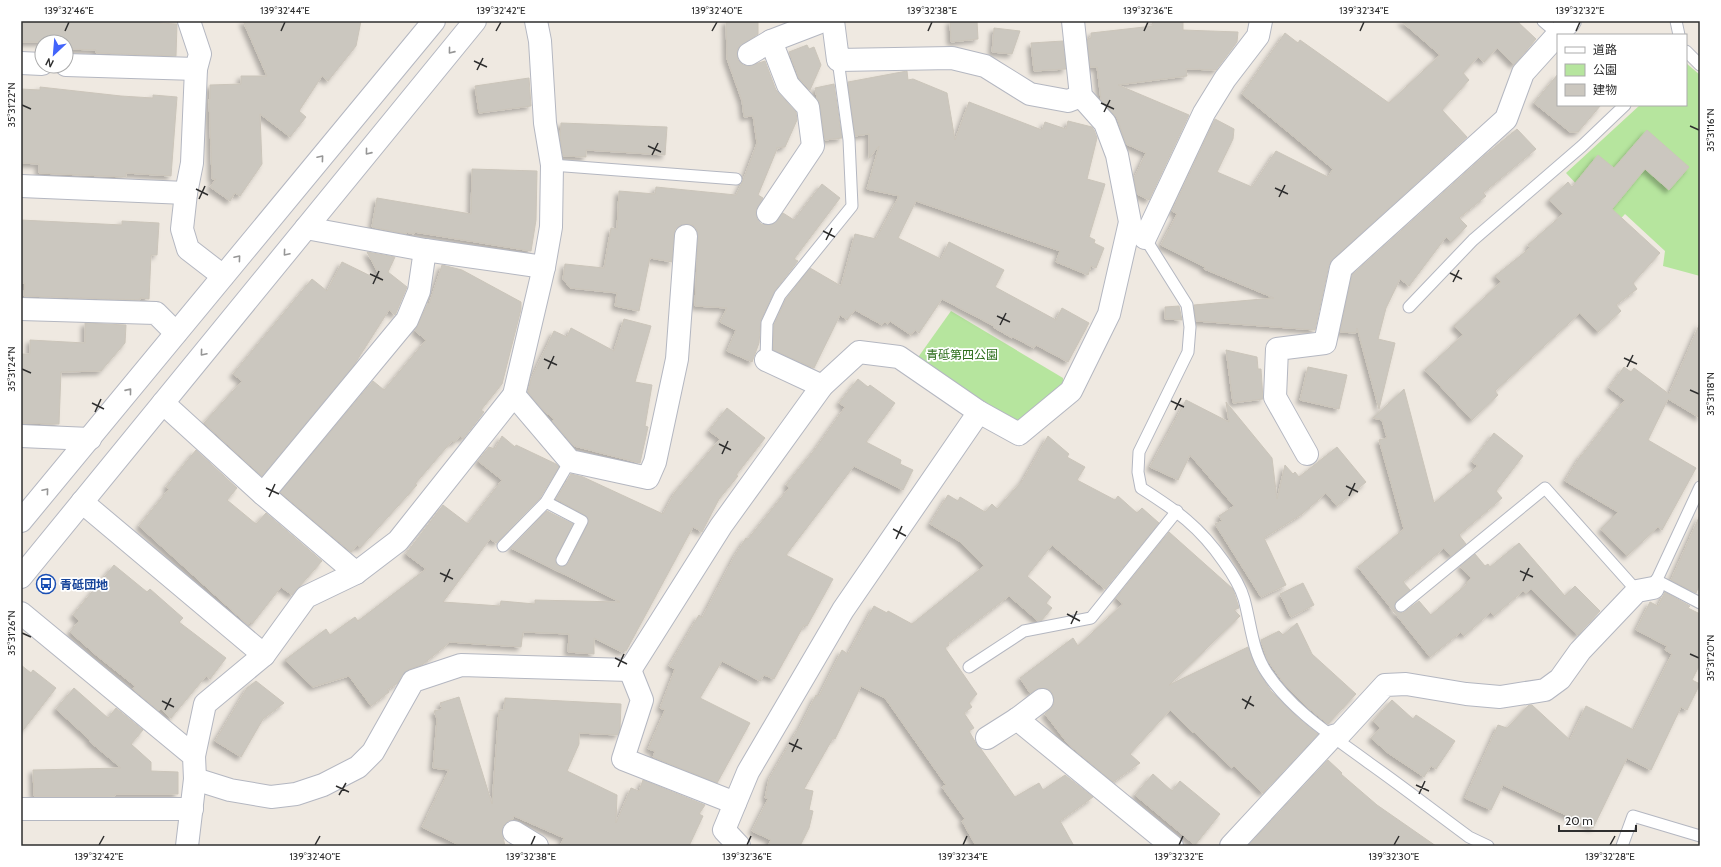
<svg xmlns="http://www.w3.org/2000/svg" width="1721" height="867" font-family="Cabin,'Noto Sans JP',sans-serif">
	<defs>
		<filter id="shadow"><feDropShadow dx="-3.5" dy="3.5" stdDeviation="2" flood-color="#0004"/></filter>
	</defs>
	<rect width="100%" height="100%" fill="#efe9e1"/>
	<g fill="#b6e59e">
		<path d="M1686,63L1700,75V276L1663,266L1665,251L1625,214L1615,225L1566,173L1640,105H1686Z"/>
		<path d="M951,311L1063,378L1064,387L1022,423L914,363Z"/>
	</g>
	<g fill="#cbc7bf" stroke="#cbc5ba" filter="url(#shadow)">
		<path d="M21,21H160L159,23L177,24L176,56L96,53V50L66,49V42H21Z"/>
		<path d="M243,21H361L356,46L328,81L322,76L299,111L306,117L290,137L260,114L262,164L240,196L235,193L230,201L210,187L216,179H212L209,99H210V85L241,84V76H267Z"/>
		<path d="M726,21H758V34L738,48L737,54L738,60L743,65L749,66L765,61L776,90L796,112L797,120L785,147L776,148L777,149L758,195L763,198L756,212L757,219L761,224L768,225L773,224L783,213L794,220L822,184L840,198L794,259L798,261L774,292L761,320L759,343L752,362L727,351L736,330L720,322L727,308L695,306L698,237L697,230L693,225L687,224L681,225L675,229L674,235L672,262L650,258L639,311L615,306L617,293L570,288L563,279L565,264L604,268L611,228L617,229L619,191L655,194L656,187L736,195L742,183L757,143L753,116L744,117L742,101L727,59Z"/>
		<path d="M950,21H977L978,39L951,42Z"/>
		<path d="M1152,21H1183V30L1238,32L1237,42L1216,70L1186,69L1187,76L1118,85L1189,115L1149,200L1137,194L1134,178L1146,153L1126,144L1117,118L1101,100L1097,67H1090L1087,39L1091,38V33L1153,26Z"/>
		<path d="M1401,21H1517L1536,39L1514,65L1497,48L1484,62L1478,57L1463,73L1469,80L1442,110L1467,137L1333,259L1329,265L1315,330L1196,321L1194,305L1274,298L1204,269L1205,267L1161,245L1177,214L1172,211L1215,119L1234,129L1233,139L1217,172L1252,187L1276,151L1328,177L1333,169L1242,94L1285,33L1298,43L1300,40L1389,103L1440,55Z"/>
		<path d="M994,28L1020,31L1012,54L992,52Z"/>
		<path d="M1063,41L1066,69L1034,71L1031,43Z"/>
		<path d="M807,45L809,49L814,47L821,65L810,90L799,78L789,52Z"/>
		<path d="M907,71L908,80L913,79L947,93L955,140L969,102L1042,130L1045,122L1066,129L1068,121L1092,127L1094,130L1097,138L1087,179L1105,184L1089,237L1095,240L1094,243L1104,248L1096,268L1091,266L1088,275L1056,262L1060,251L916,201L898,238L941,259L949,242L1004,270L995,287L1056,320L1062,308L1089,323L1068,362L1036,345L1034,348L1013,337L1012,338L993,327L994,326L942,299L919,333L915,330L911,335L890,321L888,324L885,322L882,325L855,310L847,320L840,315L814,368L773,350L774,325L786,299L810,268L841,286L855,234L876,239L899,196L867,189L879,146L869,158V134L855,136L848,82Z"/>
		<path d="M1558,74V105H1601L1578,132H1570L1534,103Z"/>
		<path d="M529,78L531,106L479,113L475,86Z"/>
		<path d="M834,84L842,138L825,140L820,105L817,98L815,88Z"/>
		<path d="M40,87L121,96L153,98V95L177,97L171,176L126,173V177L39,173V164L21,163V89L40,90Z"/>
		<path d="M561,123L667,127L665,155L586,150V157L563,156L560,137Z"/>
		<path d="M1517,129L1536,149L1483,193L1486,196L1459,218L1467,226L1451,242L1446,237L1409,286L1400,279L1386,308L1378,339L1395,343L1379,409L1357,328L1356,333L1340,332L1352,275L1484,156Z"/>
		<path d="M1647,130L1689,167L1669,190L1645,169L1612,209L1660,253L1633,283L1637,289L1616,305L1621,311L1598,332L1580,313L1495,391L1498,395L1472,420L1425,370L1463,335L1454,326L1501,282L1495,276L1530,248L1528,245L1563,214L1549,200L1568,182L1572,187L1598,155L1614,168Z"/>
		<path d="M472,169L537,171L536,220L531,251L414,232V234L406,232V234L372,227L377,198L471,214Z"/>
		<path d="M21,220L122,225V221L159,223L157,255H151L149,299L140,298V300L24,296L25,283H21Z"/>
		<path d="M367,252L395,257L388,272L407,287L396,313L395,315L389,310L354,365L262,476L204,423L242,381L233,374L312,279L327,291L342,262L383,282Z"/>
		<path d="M442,265L462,270L521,302V309L502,384L481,410L484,412L463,439L460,436L454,443L452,441L415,484L417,485L360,548L357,545L351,552L280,492L373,381L384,390L426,340L415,331L428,303L429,304Z"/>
		<path d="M1179,306L1182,320L1165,319V307Z"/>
		<path d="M624,319L651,326L635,382L652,385L645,426L648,427L640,463L574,446L552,421L554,419L543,410L528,392L531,379L554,331L567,337L571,328L614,351Z"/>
		<path d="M85,323L126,325L125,343L101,371L61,372L59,424L21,423V354H30V340L85,343Z"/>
		<path d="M1700,323V418L1668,399L1648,440L1696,468L1662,530L1658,527L1627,556L1601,529L1618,512L1565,481L1581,455H1582L1625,400L1609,388L1624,367L1631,372L1634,368L1669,394Z"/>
		<path d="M1226,350L1257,357L1258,369H1261L1263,399L1233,403Z"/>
		<path d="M1308,367L1347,375L1339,409L1300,400Z"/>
		<path d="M858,379L868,387L870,385L895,403L866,442L901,460L900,464L913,470L903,490L854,466L786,555L833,579L807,626L804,625L774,679L764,675L760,681L722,661L700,698L750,723L717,783L653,757L655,751L648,749L665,710L660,708L675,669L669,666L699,615L702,618L735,555L746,538L748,539L789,488L786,485L816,448L845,407L839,403Z"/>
		<path d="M1404,389L1434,503L1478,466L1472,462L1494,433L1523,456L1496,491L1502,498L1459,535L1466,544L1451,556L1444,548L1403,582L1410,590L1395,603V610L1403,613L1419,601L1431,615L1467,584L1466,583L1471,578L1460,566L1475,554L1485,566L1488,564L1490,567L1519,543L1565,596L1575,586L1600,611L1578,635L1531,589L1526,594L1523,591L1494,616L1491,612L1464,636L1461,632L1430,657L1358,567L1404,529L1379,440L1387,438L1382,420L1373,418Z"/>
		<path d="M1186,400L1229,422L1226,402L1272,458L1277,499L1285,465L1293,474L1295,472L1299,477L1337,447L1366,482L1337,506L1326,493L1302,514L1264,538L1286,585L1261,597L1215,524L1222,521L1219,516L1234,506L1190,455L1178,480L1150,467Z"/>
		<path d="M727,408L765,438L736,475L738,476L719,499L702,532L693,527L626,651L623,650L622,652L594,638V654L568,652L569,634L523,632L521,647L450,642L422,665L409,669L402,675L398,683L387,690L389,692L371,706L349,676L313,687L285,660L326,629L330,635L355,617L358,621L426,569L406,554L443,505L468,524L502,480L478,461L489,447L495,449L502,436L515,447L516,445L556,464L559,467L540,498L496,543L490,539L443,602L500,606L501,601L535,604V600L620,602L511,548L547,511L573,524L555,560L559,566H565L568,564L589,521L585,515L556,499L571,474L583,477L663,514L675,492L720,439L709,431Z"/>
		<path d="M1048,436L1069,454L1067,457L1085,467L1077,480L1115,500L1118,496L1137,513L1142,508L1159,523L1105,589L1052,545L1027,576L1051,597L1046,603L1052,608L1041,621H1038L1009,596L948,643L949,645L945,648L977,694L969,703L972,707L964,713L974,728L969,731L977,745L981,749L1015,797L1039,783L1043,790L1065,775L1093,797L1060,821L1074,846H976L962,821L965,819L942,787L946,785L885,698L861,686L835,739L833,738L804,789L813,791L809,810L813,811L809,828L800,846H768L771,840L752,831L768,799L765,798L769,779L798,729H799L816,695L819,696L842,650L848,654L874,606L887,613L888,611L912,624L984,566L959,541L930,524L948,495L958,501L960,497L985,512L992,504L997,509L1023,480Z"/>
		<path d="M196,450L237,488L227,500L256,524L266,513L322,561L292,595L281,587L252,624L250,622L248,625L139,526L169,489L166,487Z"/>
		<path d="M1700,515V583L1696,593L1671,580Z"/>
		<path d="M1169,532L1233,589L1239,608L1234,610L1240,616L1169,685L1248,647L1256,668L1271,691L1296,716L1318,734L1263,793L1234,766L1232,768L1194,732L1193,733L1170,710L1130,754L1140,763L1113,782L1068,744L1045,714L1054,704V698L1052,692L1047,689L1041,688L1030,693L1020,678L1073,638L1078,646L1123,604L1116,598Z"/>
		<path d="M114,565L147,592L150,589L183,618L179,622L226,658L210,679L206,676L171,718L161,709L159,711L133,689L135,686L96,655L70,632L79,621L73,615Z"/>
		<path d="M1303,583L1314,605L1291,617L1280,594Z"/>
		<path d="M1665,592L1690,606L1688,608L1700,614V664L1692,680L1700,684L1687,710L1681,707L1651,770L1627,758L1593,828L1503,785L1491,810L1465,798L1498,725L1507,728L1529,705H1532L1570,740L1586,706L1634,730L1672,654L1665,650L1667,646L1636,630L1650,602L1658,606Z"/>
		<path d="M1297,623L1312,654L1356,694L1328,724L1306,706L1283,682L1268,661L1262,644L1261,640L1279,631L1283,635Z"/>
		<path d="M21,665L31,673L33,670L56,688L21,733Z"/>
		<path d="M256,681L284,703L263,719L241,757L215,741L247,688Z"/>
		<path d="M74,688L108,718L116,708L143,730L131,744L151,762V771L178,772V794H115V796H34L33,770L121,768L89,741L90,740L56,709Z"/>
		<path d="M459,697L492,804L499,710H504L505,698L621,704L620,729L618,735L579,733V744L567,771L617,795L616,823L631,788L639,791L643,780L705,805L699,814L703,816L689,846H560L564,838L514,816L512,820L508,821L503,826L502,832L505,846H461L422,827L449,770L433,768L437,719L434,711L442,709L440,703Z"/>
		<path d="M1392,700L1413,719L1416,715L1455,741L1436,769L1431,766L1424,777L1388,753L1371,738L1380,728L1373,721Z"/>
		<path d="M1328,760L1342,773L1341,774L1377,805L1436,846H1248Z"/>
		<path d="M1153,774L1172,791L1180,781L1220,814L1195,845L1135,795Z"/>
	</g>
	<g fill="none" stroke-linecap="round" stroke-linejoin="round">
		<g stroke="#b4b7c1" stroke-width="13">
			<g id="lane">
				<path d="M1543,21L1558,34"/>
				<path d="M1676,21L1679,35"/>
				<path d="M1686,51L1700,65"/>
				<path d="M552,165L736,179"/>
				<path d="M1143,235L1187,305L1190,327L1188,352L1139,452L1138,472L1141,488C1177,511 1199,526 1224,562C1232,573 1240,585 1244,599C1251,624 1252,651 1267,673C1292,711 1334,737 1369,763C1403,787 1435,812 1469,837L1488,846"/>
				<path d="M1409,307L1473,240L1582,146L1625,105"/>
				<path d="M766,360L767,323L780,295L852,206L849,140L838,60"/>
				<path d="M546,502L582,521L562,560"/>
				<path d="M503,546L546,502L570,461"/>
				<path d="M1656,580L1700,603"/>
				<path d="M1653,588L1700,487"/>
				<path d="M1401,606L1545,488L1637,591"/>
				<path d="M969,667L1024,631L1091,618L1177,511"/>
				<path d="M1622,846L1633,816L1700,836"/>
			</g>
		</g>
		<g stroke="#b4b7c1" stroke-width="24">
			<g id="street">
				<path d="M189,21L200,54L196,69L192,163L186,193L182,229L188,249L223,276"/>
				<path d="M833,21L838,60L952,58L985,66L1030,94L1068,101L1081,96"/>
				<path d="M749,54L771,41L823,21"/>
				<path d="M21,63L42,64"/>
				<path d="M66,65L196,69"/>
				<path d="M21,186L186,193"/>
				<path d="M768,213L813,146L808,107L788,85L771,41"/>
				<path d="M306,228L425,250L544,267"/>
				<path d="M1145,238L1204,113L1225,79L1258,36L1261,21"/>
				<path d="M21,309L156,313L176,333"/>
				<path d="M766,360L822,386"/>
				<path d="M514,395L570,461L648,478L655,462L677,359L686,236"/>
				<path d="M163,403L263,494L356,573"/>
				<path d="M21,436L90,439"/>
				<path d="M1307,454L1275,397L1277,349L1325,343L1341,268L1506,119L1523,73L1570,21"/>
				<path d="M263,494L407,320L419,291L425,250"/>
				<path d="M82,502L264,655"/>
				<path d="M21,613L194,756L195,779L187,846"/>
				<path d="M630,670L642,700L623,759L735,803"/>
				<path d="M1017,719L1172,846"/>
				<path d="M987,738L1017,719L1042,700"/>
				<path d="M194,756L205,704L264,655L306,597L356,573L398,541L514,395L544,267L551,227L552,165L545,123L540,41L536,21"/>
				<path d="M195,779L230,790L271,797L296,794L323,785L358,767L373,752L413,681L461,665L630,670L721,526L822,386L859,352L899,357L979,412L1019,434L1071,391L1109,314L1130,222L1117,155L1105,123L1081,96L1073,21"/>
				<path d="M21,809H192"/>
				<path d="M514,832L537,846"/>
				<path d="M739,846L724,830L748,772L843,610L979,412"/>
				<path d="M1231,846L1333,736L1340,734L1385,685L1406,684L1466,694L1500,697L1545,690L1560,679L1580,651L1637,591L1653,588"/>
			</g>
		</g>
		<g stroke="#b4b7c1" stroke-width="24">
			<g id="secondary">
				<path d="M21,521L434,21"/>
				<path d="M21,577L475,21"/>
			</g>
		</g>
		<use href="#lane" stroke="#fff" stroke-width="11"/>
		<use href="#street" stroke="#fff" stroke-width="22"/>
		<use href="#secondary" stroke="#fff" stroke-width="22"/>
	</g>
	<defs><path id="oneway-chevron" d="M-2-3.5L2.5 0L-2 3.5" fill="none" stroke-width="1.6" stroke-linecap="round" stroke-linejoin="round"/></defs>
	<g stroke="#969696">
		<use href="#oneway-chevron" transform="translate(451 51) rotate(129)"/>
		<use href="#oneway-chevron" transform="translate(368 152) rotate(129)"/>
		<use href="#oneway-chevron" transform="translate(321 158) rotate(-50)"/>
		<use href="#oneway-chevron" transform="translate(286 253) rotate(130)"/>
		<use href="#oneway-chevron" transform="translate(238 258) rotate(-50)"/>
		<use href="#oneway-chevron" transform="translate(203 353) rotate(130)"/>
		<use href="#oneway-chevron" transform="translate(129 391) rotate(-51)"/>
		<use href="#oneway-chevron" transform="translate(46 491) rotate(-50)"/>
	</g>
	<path fill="none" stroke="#2e2e2e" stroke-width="1.5" d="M65,31L69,22M281,31L285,22M496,31L501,22M712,31L717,22M928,31L932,22M1144,31L1148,22M1360,31L1364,22M1576,31L1580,22M474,61L487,67M477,70L483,58M1101,103L1114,109M22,105L31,109M1104,112L1110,100M1690,126L1699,130M648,146L661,152M652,155L658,143M1275,188L1288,194M196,189L208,195M1279,197L1285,185M199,199L205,186M823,231L835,237M826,240L832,228M1450,273L1462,279M370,274L383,280M1453,282L1459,270M373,284L379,271M997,316L1010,322M1000,325L1006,313M1624,358L1637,364M544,359L557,365M1627,367L1633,355M22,369L31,373M548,369L554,356M1690,390L1699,394M1171,401L1184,407M92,403L104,409M1175,410L1181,398M95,412L101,399M719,444L731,450M722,454L728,441M1346,486L1358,492M266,488L279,494M1349,496L1355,483M269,497L275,484M893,529L906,536M896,539L902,526M1520,571L1533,577M440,573L453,579M1523,581L1529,568M444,582L450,569M1067,614L1080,621M1071,624L1077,611M22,633L31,637M1690,654L1699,658M615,658L627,664M618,667L624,654M1242,699L1254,706M162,701L174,707M1245,709L1251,696M165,710L171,698M789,743L802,749M792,752L798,739M1416,785L1429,791M336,786L349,792M1419,794L1425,781M339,795L346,783M99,845L104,836M315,845L320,836M531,845L535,836M747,845L751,836M963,845L967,836M1179,845L1183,836M1394,845L1399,836M1610,845L1615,836"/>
	<defs>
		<g id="bus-ring" transform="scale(1)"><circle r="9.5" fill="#fff" stroke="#1a4fb4" stroke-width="1.5"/><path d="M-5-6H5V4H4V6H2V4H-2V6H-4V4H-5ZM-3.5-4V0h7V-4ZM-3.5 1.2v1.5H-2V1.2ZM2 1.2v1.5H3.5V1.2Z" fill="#1a4fb4"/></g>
	</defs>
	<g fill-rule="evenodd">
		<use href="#bus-ring" x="46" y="584"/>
	</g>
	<g text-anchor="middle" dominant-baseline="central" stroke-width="3.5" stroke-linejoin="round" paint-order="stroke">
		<g font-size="12" fill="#2c6e1b" stroke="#fff">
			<text x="962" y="354">青砥第四公園</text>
		</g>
		<g font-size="12" font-weight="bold" fill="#164399" stroke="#fff" text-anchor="start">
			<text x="60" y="584">青砥団地</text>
		</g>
	</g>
	<rect width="1721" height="867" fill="none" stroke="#ffffff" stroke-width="44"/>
	<rect x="1557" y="34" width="130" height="72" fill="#ffffff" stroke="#ababab"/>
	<rect x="1565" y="47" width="20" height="6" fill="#ffffff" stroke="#ababab"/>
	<text x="1593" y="54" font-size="12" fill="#2e2e2e">道路</text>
	<rect x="1565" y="64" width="20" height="12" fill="#b6e59e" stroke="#ababab"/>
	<text x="1593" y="74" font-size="12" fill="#2e2e2e">公園</text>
	<rect x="1565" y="84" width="20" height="12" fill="#cbc7bf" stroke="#ababab"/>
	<text x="1593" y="94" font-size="12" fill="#2e2e2e">建物</text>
	<g transform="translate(54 54) rotate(206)"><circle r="19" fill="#ffffff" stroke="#ababab"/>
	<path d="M0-3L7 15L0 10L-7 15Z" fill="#4264fb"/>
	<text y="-6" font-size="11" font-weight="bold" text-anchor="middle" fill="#2e2e2e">N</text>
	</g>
	<path d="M1559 825v6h77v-6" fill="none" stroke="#2e2e2e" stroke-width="2"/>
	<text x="1565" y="825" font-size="12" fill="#2e2e2e" stroke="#ffffff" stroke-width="3" paint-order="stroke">20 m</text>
	<rect x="22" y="22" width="1677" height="823" fill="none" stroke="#2e2e2e" stroke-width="1.5"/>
	<g font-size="10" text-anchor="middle" fill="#2e2e2e">
		<text x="69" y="14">139°32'46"E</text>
		<text x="285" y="14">139°32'44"E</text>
		<text x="501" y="14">139°32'42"E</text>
		<text x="717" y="14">139°32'40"E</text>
		<text x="932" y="14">139°32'38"E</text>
		<text x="1148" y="14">139°32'36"E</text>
		<text x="1364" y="14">139°32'34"E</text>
		<text x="1580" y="14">139°32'32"E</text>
		<text transform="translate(11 105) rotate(-90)" y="4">35°31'22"N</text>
		<text transform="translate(1710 130) rotate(-90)" y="4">35°31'16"N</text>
		<text transform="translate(11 369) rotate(-90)" y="4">35°31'24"N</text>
		<text transform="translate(1710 394) rotate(-90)" y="4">35°31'18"N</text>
		<text transform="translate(11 633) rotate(-90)" y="4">35°31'26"N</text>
		<text transform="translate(1710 658) rotate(-90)" y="4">35°31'20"N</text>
		<text x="99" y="860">139°32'42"E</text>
		<text x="315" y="860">139°32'40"E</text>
		<text x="531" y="860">139°32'38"E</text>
		<text x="747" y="860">139°32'36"E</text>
		<text x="963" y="860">139°32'34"E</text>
		<text x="1179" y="860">139°32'32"E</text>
		<text x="1394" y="860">139°32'30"E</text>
		<text x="1610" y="860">139°32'28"E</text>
	</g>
</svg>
